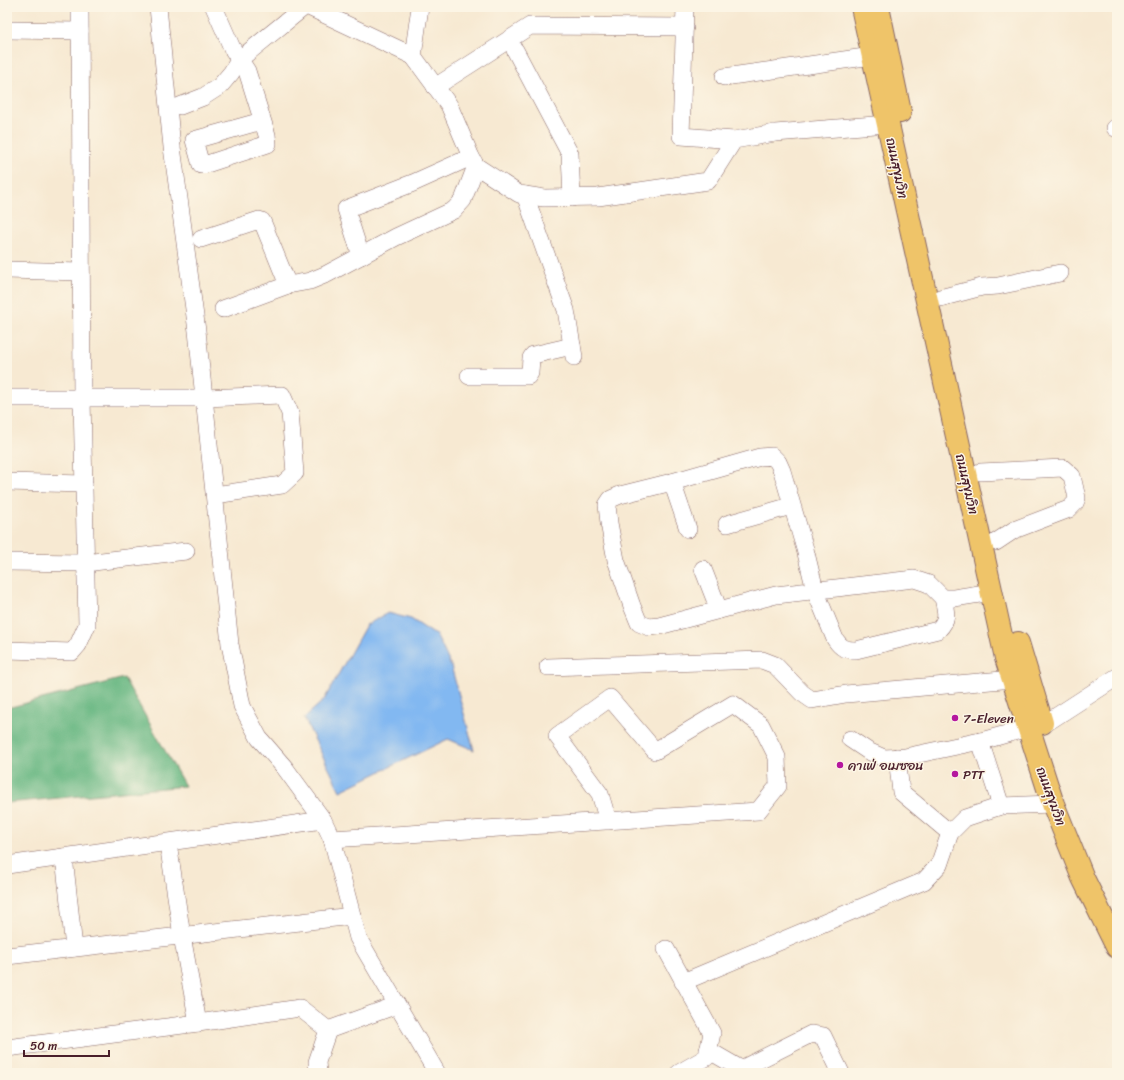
<svg xmlns="http://www.w3.org/2000/svg" width="1124" height="1080" font-family="Sriracha,'Playpen Sans Thai',sans-serif">
	<rect width="100%" height="100%" fill="#fcf5e5"/>
	<filter id="ink" filterUnits="userSpaceOnUse"><feTurbulence type="fractalNoise" baseFrequency=".025" numOctaves="2"/><feDisplacementMap in="SourceGraphic" scale="8" xChannelSelector="R" yChannelSelector="G"/><feConvolveMatrix kernelMatrix="1 2 1 2 8 2 1 2 1" color-interpolation-filters="sRGB"/></filter>
	<filter id="wash" filterUnits="userSpaceOnUse"><feTurbulence type="fractalNoise" baseFrequency=".012" numOctaves="4" result="noise"/><feDisplacementMap in="SourceGraphic" scale="16" xChannelSelector="R" yChannelSelector="G"/><feGaussianBlur stdDeviation="0.9" result="paint"/><feColorMatrix in="noise" values="0 0 0 0 0 0 0 0 0 0 0 0 0 0 0 0 0 1.4 0 .05"/><feComposite in="paint" operator="in"/></filter>
	<g filter="url(#wash)">
		<rect width="100%" height="100%" fill="#f7e9d2"/>
		<path fill="#68b782" stroke="#596b56" d="M124,678L185,786L7,803V708Z"/>
		<path fill="#82b8f1" stroke="#666c8e" d="M388,613L411,619L437,636L451,666L474,750L448,739L340,791L304,718L324,700L366,625Z"/>
	</g>
	<g filter="url(#ink)">
		<g fill="none" stroke-linecap="round" stroke-linejoin="round">
			<g stroke="#876665" stroke-width="18">
				<g id="minor">
					<path d="M158,7L172,147L197,331L230,644L242,706L259,738L285,768L323,820L332,839L358,938L437,1073"/>
					<path d="M214,7L232,48L247,71L267,135L268,144L204,165H201L194,140L262,121"/>
					<path d="M309,7L413,56"/>
					<path d="M420,7L413,56L449,105L471,157L476,166L519,194L544,198L598,197L708,181L734,140L775,133L887,124"/>
					<path d="M685,7L681,136L734,140"/>
					<path d="M7,30L80,31"/>
					<path d="M515,50L570,154L572,198"/>
					<path d="M724,77L872,56"/>
					<path d="M435,87L530,26L685,27"/>
					<path d="M180,106L203,97L220,86L231,73L240,59L304,7"/>
					<path d="M1115,128H1117"/>
					<path d="M525,195L566,310L574,357"/>
					<path d="M201,239L259,220L262,221L288,285"/>
					<path d="M361,256L346,209L413,183L471,157"/>
					<path d="M7,270L81,272"/>
					<path d="M940,298L982,287L998,286L1060,273"/>
					<path d="M223,309L288,285L310,281L327,274L396,237L454,210L463,200L476,166"/>
					<path d="M469,376H528L530,373L531,358L533,355L572,346"/>
					<path d="M7,398H204L282,395L290,413L295,473L282,485L215,495"/>
					<path d="M980,472L1063,468L1072,476L1077,498L1075,503L1069,509L1014,530L996,542"/>
					<path d="M7,482L84,484"/>
					<path d="M672,482L688,529"/>
					<path d="M727,524L791,506"/>
					<path d="M7,562L85,563L186,551"/>
					<path d="M703,569L719,610"/>
					<path d="M943,598C946,612 949,619 938,630L856,650C845,650 841,648 835,639L815,590L805,549L782,471L778,462L772,456L760,457L672,482L620,495L611,499L607,505L609,523L616,560L632,606L639,623L649,627L659,626L776,595L914,579L929,584L943,598H954L992,592"/>
					<path d="M7,650L72,652L78,645L87,625L82,399L80,7"/>
					<path d="M548,667L762,660L775,665L802,693L812,700L846,694L1013,679"/>
					<path d="M1043,725L1117,677"/>
					<path d="M850,739L868,751L884,758L905,757L985,740L1028,728"/>
					<path d="M980,741L1001,806"/>
					<path d="M897,757L901,792L950,833"/>
					<path d="M332,839L758,811L778,786L777,757L761,725L733,704L655,751L610,698L557,736L600,794L608,821"/>
					<path d="M168,843L182,936L198,1023"/>
					<path d="M64,857L74,948"/>
					<path d="M7,865L323,820"/>
					<path d="M666,949L712,1033L707,1057L679,1073"/>
					<path d="M7,956L352,916"/>
					<path d="M683,982L924,881L939,865L950,833L965,818L1001,806L1053,804"/>
					<path d="M7,1048L198,1023L300,1008L328,1030L397,1005"/>
					<path d="M708,1050L746,1072"/>
					<path d="M318,1073L317,1062L328,1030"/>
					<path d="M746,1073L747,1066L811,1034L823,1036L841,1073"/>
				</g>
			</g>
			<g stroke="#876665" stroke-width="24">
				<g id="major">
					<path d="M862,7L1006,658L1053,804L1083,878L1117,947"/>
					<path d="M878,7L900,112"/>
					<path d="M1018,643L1042,723"/>
				</g>
			</g>
			<use href="#minor" stroke="#fff" stroke-width="17"/>
			<use href="#major" stroke="#efc469" stroke-width="22"/>
		</g>
	</g>
	<g fill="#b5179e" stroke="#fcf5e5" stroke-width="1.5">
		<circle cx="955" cy="718" r="4"/>
		<circle cx="840" cy="765" r="4"/>
		<circle cx="955" cy="774" r="4"/>
	</g>
	<g text-anchor="middle" dominant-baseline="central" stroke-width="3" stroke-linejoin="round" paint-order="stroke">
		<g font-size="13" fill="#4a1f2b" stroke="#fcf5e5">
			<text transform="translate(897 168) rotate(78)">ถนนสุขุมวิท</text>
			<text transform="translate(967 484) rotate(77)">ถนนสุขุมวิท</text>
			<text transform="translate(1051 796) rotate(70)">ถนนสุขุมวิท</text>
		</g>
		<g font-size="13" fill="#4a1f2b" stroke="#fcf5e5" text-anchor="start">
			<text x="963" y="718">7-Eleven</text>
			<text x="848" y="765">คาเฟ่ อเมซอน</text>
			<text x="963" y="774">PTT</text>
		</g>
	</g>
	<rect width="1124" height="1080" fill="none" stroke="#fcf5e5" stroke-width="24"/>
	<path d="M24 1050v6h85v-6" fill="none" stroke="#4a1f2b" stroke-width="2"/>
	<text x="30" y="1050" font-size="12" fill="#4a1f2b" stroke="#fcf5e5" stroke-width="3" paint-order="stroke">50 m</text>
</svg>
